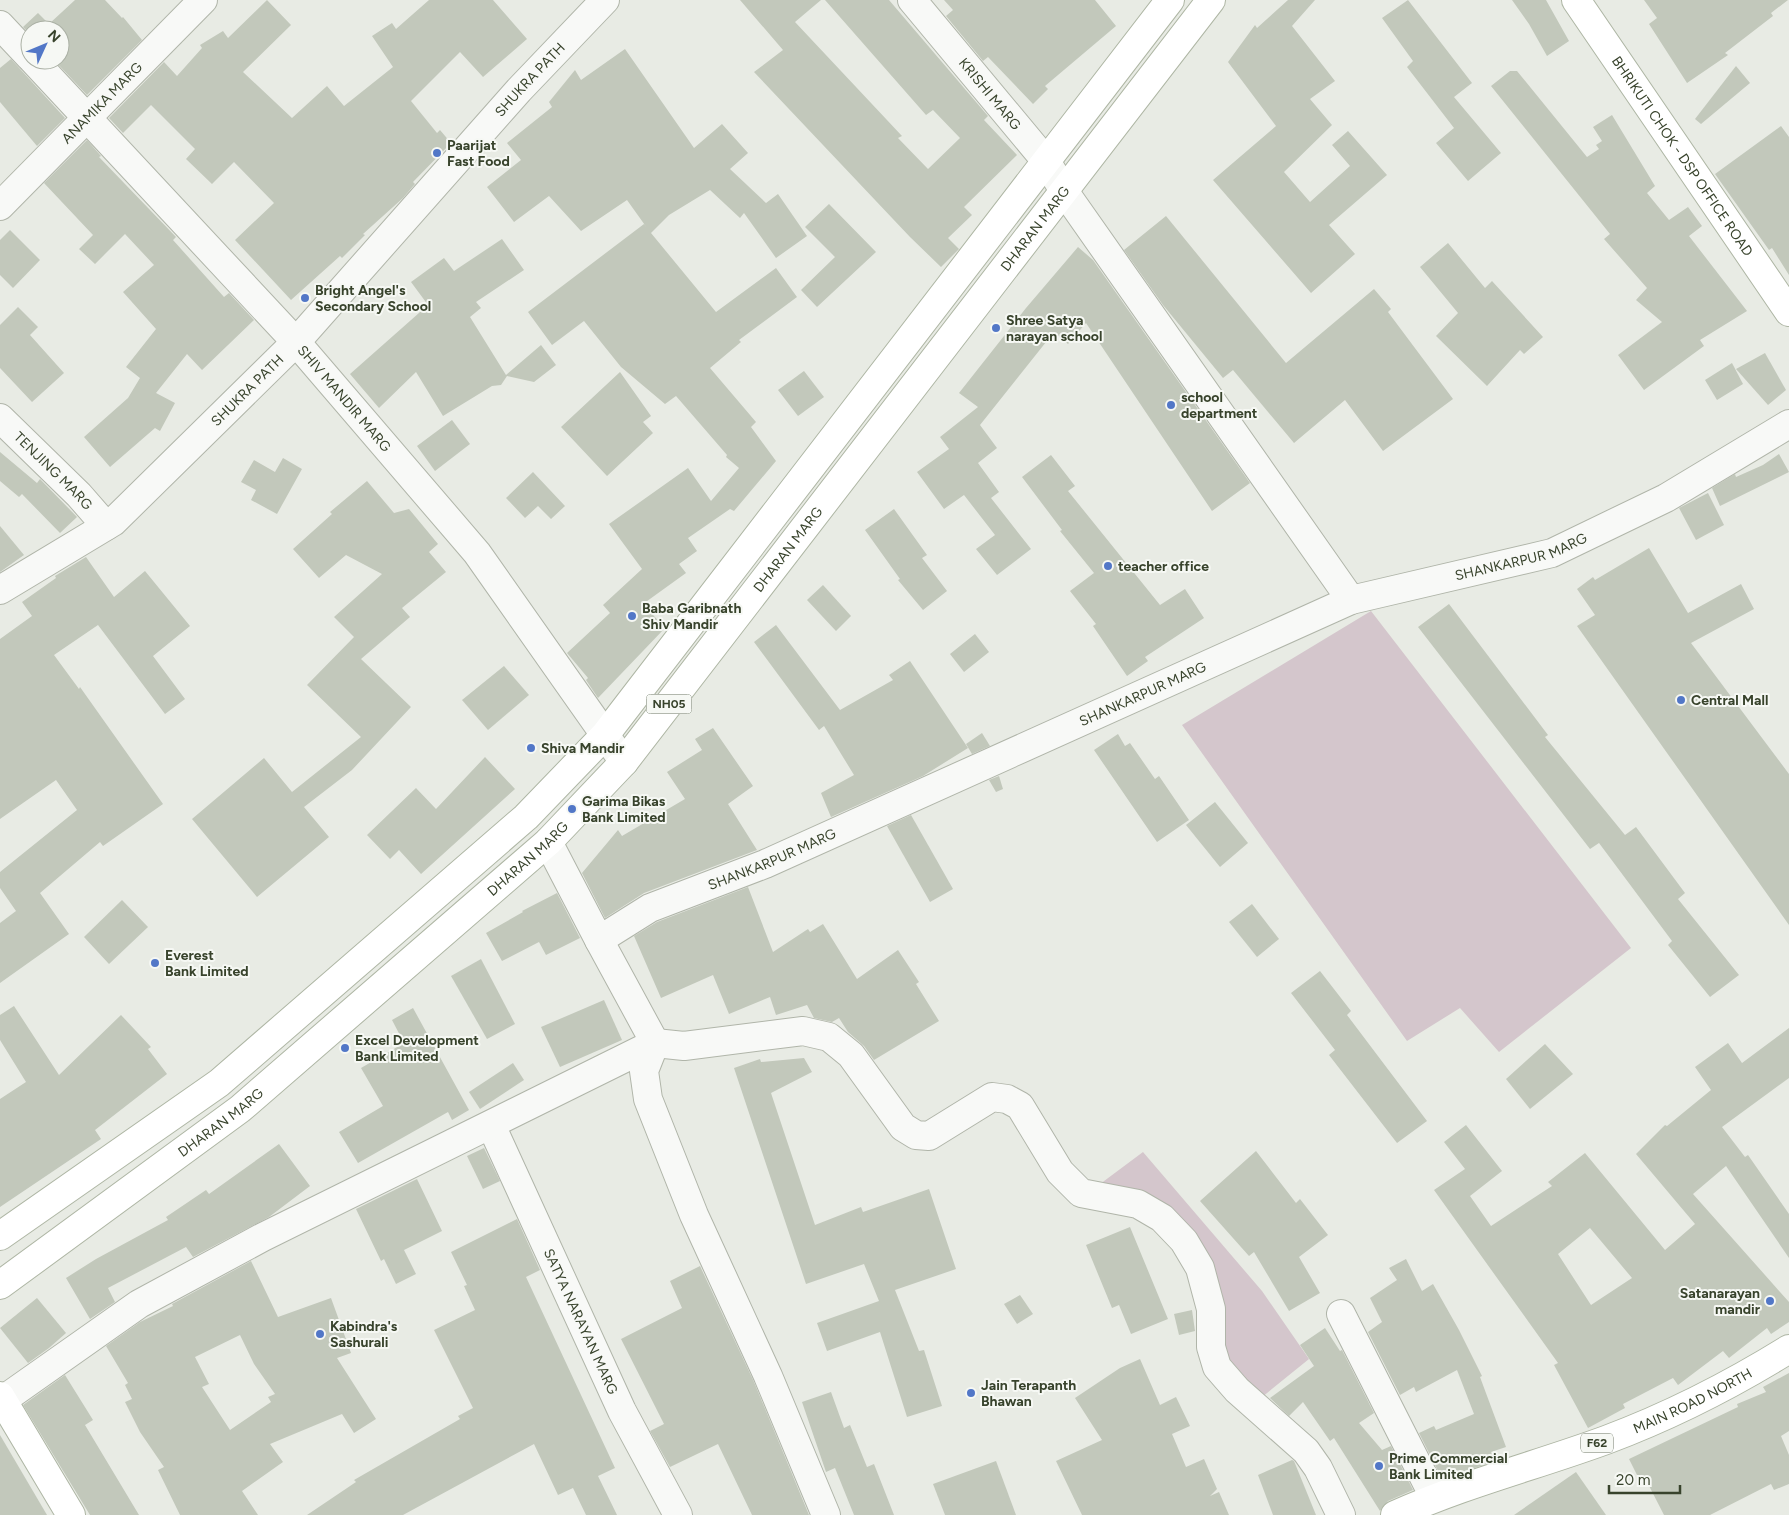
<svg xmlns="http://www.w3.org/2000/svg" width="1789" height="1515" font-family="Figtree,sans-serif">
	<rect width="100%" height="100%" fill="#e8ebe4"/>
	<g fill="#d4c6cc">
		<path d="M1371,611L1631,948L1499,1052L1460,1008L1407,1041L1182,725Z"/>
		<path d="M1143,1152L1262,1291L1309,1359L1251,1406L1228,1382L1195,1262L1167,1228L1088,1193Z"/>
	</g>
	<g fill="#c2c8bb" fill-rule="evenodd">
		<path d="M75,0H105L122,18L123,17L142,40L87,95L54,60H60V30H30V34L23,27L38,13L49,24Z"/>
		<path d="M267,0L291,25L243,72L292,118L327,86L344,106L393,67L372,36L392,23L396,29L429,0H493L527,39L483,77L460,52L411,101L437,133L440,130L451,143L413,182L415,184L403,198L363,234L365,235L342,258L340,256L291,300L235,240L274,203L234,162L212,184L186,159L195,149L151,105L123,133L109,118L164,62L177,76L202,48L200,45L223,31L228,38Z"/>
		<path d="M740,0H821L795,22L902,136L898,138L928,169L960,138L933,110L926,115L825,0H889L988,116L984,120L1017,155L964,207L972,215L948,238L959,249L941,267L910,237L754,72L783,50Z"/>
		<path d="M944,0H1095L1116,26L1045,86L1048,89L1033,104L988,57L983,61L946,16L953,10Z"/>
		<path d="M1288,0H1315L1292,26L1335,81L1310,99L1332,125L1284,172L1310,202L1350,166L1332,145L1348,131L1387,175L1329,225L1355,254L1311,293L1213,180L1276,126L1228,62L1255,25L1257,28Z"/>
		<path d="M1408,0L1472,83L1454,97L1501,153L1468,181L1436,143L1454,128L1407,67L1413,61L1382,18Z"/>
		<path d="M1512,0H1546L1569,41L1547,56L1529,24Z"/>
		<path d="M1644,0H1788L1771,13L1773,16L1725,53L1728,55L1687,83L1649,24L1657,18Z"/>
		<path d="M625,49L694,148L722,124L748,153L730,169L766,203L778,194L807,236L776,258L744,213L740,218L710,190L669,215L651,233L716,312L776,268L797,297L739,340L741,342L710,368L756,422L751,427L776,461L734,511L730,509L688,538L697,551L679,564L686,573L643,604L665,628L598,698L586,680L588,678L567,653L610,613L603,605L642,569L609,524L688,468L711,501L739,468L726,457L727,455L676,396L665,404L621,367L584,321L552,345L528,312L644,224L647,228L627,200L581,231L549,196L514,222L487,187L521,160L507,143L552,107L549,102L575,70L581,80Z"/>
		<path d="M11,59L65,118L37,146L0,102V68Z"/>
		<path d="M1736,66L1750,83L1701,124L1695,119Z"/>
		<path d="M1510,71H1517L1587,157L1599,149L1596,145L1602,141L1593,127L1612,115L1655,186L1647,193L1669,220L1688,207L1702,226L1689,236L1747,311L1700,340L1704,346L1644,390L1618,355L1662,322L1636,300L1647,288L1604,239L1610,234L1491,86Z"/>
		<path d="M1781,126L1789,137V275L1772,248L1769,250L1715,174Z"/>
		<path d="M87,140L101,156L99,157L176,237L173,240L224,297L229,293L254,320L202,370L187,354L156,393L175,403L160,431L155,428L110,467L84,437L128,398L140,378L126,367L156,329L123,292L154,265L125,234L95,264L79,249L93,235L44,183Z"/>
		<path d="M829,204L876,252L817,307L801,290L835,257L805,227Z"/>
		<path d="M1166,216L1286,363L1374,289L1391,309L1388,312L1453,399L1383,451L1345,400L1294,443L1233,370L1223,378L1163,305L1124,250Z"/>
		<path d="M10,230L40,260L13,288L0,275V240Z"/>
		<path d="M502,239L524,270L476,302L481,308L470,317L506,375L541,345L556,365L534,382L507,376L501,385L492,386L443,416L416,372L379,408L350,374L428,305L411,282L444,258L454,271Z"/>
		<path d="M1448,243L1485,288L1492,281L1543,337L1524,354L1520,350L1487,386L1436,336L1458,313L1420,267Z"/>
		<path d="M1078,247L1093,260L1250,483L1212,511L1086,323L1068,344L1054,332L980,425L997,448L978,463L999,492L991,498L1031,549L997,575L976,549L995,535L964,495L944,509L917,472L949,449L940,437L978,407L959,393L1026,308Z"/>
		<path d="M18,307L38,327L30,335L64,373L32,402L0,368V325Z"/>
		<path d="M1765,353L1786,390L1768,405L1736,369Z"/>
		<path d="M1732,363L1743,384L1717,400L1705,380Z"/>
		<path d="M804,371L824,397L798,416L778,390Z"/>
		<path d="M620,372L651,416L643,422L653,433L607,476L561,427Z"/>
		<path d="M452,420L470,444L435,471L417,446Z"/>
		<path d="M0,452L37,483L40,479L77,517L60,533L22,494L19,497L0,481Z"/>
		<path d="M1779,454L1789,472L1720,506L1712,488L1735,474L1736,477L1763,465Z"/>
		<path d="M1051,455L1075,486L1068,491L1160,605L1185,589L1204,618L1145,657L1148,661L1127,676L1093,626L1096,624L1070,591L1094,573L1060,531L1062,530L1022,477Z"/>
		<path d="M283,458L302,469L277,514L251,500L256,490L241,482L254,460L275,472Z"/>
		<path d="M533,472L565,506L551,519L538,506L525,518L506,498Z"/>
		<path d="M367,481L394,513L409,509L438,544L429,552L446,572L402,608L410,617L361,659L411,707L352,770L304,807L329,837L257,897L192,819L264,758L292,792L361,737L307,685L354,637L334,617L382,574L346,555L319,578L293,549L332,514L330,512Z"/>
		<path d="M1708,493L1724,525L1696,540L1679,508Z"/>
		<path d="M894,509L927,555L922,558L947,591L923,610L898,580L900,579L865,530Z"/>
		<path d="M0,526L24,555L0,572Z"/>
		<path d="M1649,548L1688,613L1741,584L1754,609L1691,643L1789,774V925L1577,626L1595,615L1577,589L1593,577L1595,580Z"/>
		<path d="M86,557L114,597L145,571L190,626L153,656L185,699L165,714L98,625L54,655L79,689L80,687L163,804L103,846L100,842L40,893L69,934L0,983V923L16,911L0,888V872L77,810L56,780L0,819V639L32,616L22,602L56,578L55,576Z"/>
		<path d="M823,585L851,616L836,631L807,600Z"/>
		<path d="M1449,604L1548,735L1545,737L1625,835L1636,827L1685,893L1678,899L1739,975L1710,997L1668,945L1672,941L1599,843L1590,849L1418,627Z"/>
		<path d="M776,625L840,710L893,680L889,675L910,661L968,748L923,776L831,817L821,793L854,775L824,726L819,730L754,642Z"/>
		<path d="M975,634L989,652L964,672L950,654Z"/>
		<path d="M504,666L529,695L488,730L462,700Z"/>
		<path d="M713,728L753,786L728,804L757,850L644,893L605,918L582,873L618,830L622,836L685,799L667,772L702,750L695,739Z"/>
		<path d="M982,733L990,746L972,754L966,744Z"/>
		<path d="M1118,734L1125,746L1130,743L1155,779L1159,776L1189,820L1157,842L1094,750Z"/>
		<path d="M485,757L515,789L421,874L399,850L390,859L367,835L416,788L436,809Z"/>
		<path d="M999,776L1003,789L996,792L989,780Z"/>
		<path d="M1215,802L1248,843L1220,867L1186,825Z"/>
		<path d="M911,815L953,889L930,902L887,826Z"/>
		<path d="M748,887L773,952L808,929L810,932L823,924L857,979L898,950L919,982L916,984L939,1021L874,1060L864,1046L848,1032L839,1018L832,1022L814,1018L807,1005L776,1015L770,997L729,1014L713,975L661,998L634,936L657,922Z"/>
		<path d="M557,893L580,938L546,955L539,942L502,961L486,933L523,912L522,911Z"/>
		<path d="M122,900L148,927L109,964L84,937Z"/>
		<path d="M1252,904L1279,939L1257,957L1229,922Z"/>
		<path d="M481,959L515,1024L487,1039L451,976Z"/>
		<path d="M1320,971L1351,1011L1347,1015L1427,1121L1397,1143L1329,1055L1335,1050L1291,993Z"/>
		<path d="M604,1000L622,1040L560,1067L541,1027Z"/>
		<path d="M14,1006L59,1075L121,1015L151,1047L148,1049L167,1074L95,1130L101,1139L0,1207V1099L26,1082L0,1040V1015Z"/>
		<path d="M413,1008L469,1110L452,1120L448,1112L358,1163L339,1132L383,1106L361,1068L404,1043L392,1020Z"/>
		<path d="M1789,1028V1078L1722,1127L1745,1157L1748,1155L1789,1214V1258L1726,1166L1693,1194L1789,1302V1322L1771,1334L1767,1328L1729,1358L1723,1351L1678,1385L1673,1378L1623,1404L1625,1408L1588,1428L1554,1365L1558,1363L1434,1190L1465,1169L1444,1142L1466,1125L1502,1171L1470,1196L1491,1226L1552,1186L1548,1182L1585,1153L1665,1250L1695,1224L1636,1154L1665,1125L1667,1126L1711,1090L1695,1067L1728,1043L1742,1063ZM1590,1228L1632,1278L1591,1305L1558,1254Z"/>
		<path d="M1545,1044L1573,1074L1530,1109L1506,1079Z"/>
		<path d="M804,1058L812,1072L771,1093L815,1225L861,1207L863,1212L929,1189L956,1269L895,1290L919,1351L924,1350L942,1406L907,1417L880,1332L827,1351L817,1323L879,1301L864,1264L806,1284L734,1068L760,1059L761,1062Z"/>
		<path d="M513,1063L524,1080L480,1109L469,1092Z"/>
		<path d="M279,1144L310,1186L269,1217L193,1257L186,1247L108,1288L115,1302L90,1319L66,1278L96,1259L168,1220L166,1217L206,1190L209,1194Z"/>
		<path d="M484,1148L500,1181L483,1189L467,1156Z"/>
		<path d="M1256,1151L1296,1203L1300,1199L1328,1235L1299,1257L1320,1293L1289,1311L1254,1252L1249,1256L1200,1201Z"/>
		<path d="M417,1179L442,1231L404,1250L416,1274L396,1284L384,1259L381,1261L356,1209Z"/>
		<path d="M517,1219L540,1270L526,1277L615,1468L598,1476L617,1515H586L573,1488L558,1495L534,1444L403,1515H307L356,1482L354,1480L460,1419L458,1416L473,1408L434,1330L475,1310L464,1286L467,1285L451,1252Z"/>
		<path d="M1130,1227L1168,1319L1131,1334L1119,1305L1112,1308L1086,1245Z"/>
		<path d="M1406,1259L1422,1291L1433,1284L1459,1330L1482,1376L1480,1377L1506,1447L1491,1452L1495,1461L1442,1479L1419,1433L1434,1426L1436,1430L1474,1414L1457,1370L1416,1392L1414,1387L1400,1395L1368,1332L1382,1322L1370,1298L1397,1280L1389,1268Z"/>
		<path d="M251,1261L278,1317L331,1298L351,1353L337,1358L376,1419L354,1433L342,1414L270,1444L283,1462L242,1491L258,1515H180L158,1470L164,1467L140,1432L125,1402L132,1399L125,1385L128,1383L106,1346L140,1322L173,1306L172,1304ZM240,1335L254,1364L275,1394L268,1397L271,1402L230,1430L202,1387L209,1384L195,1357Z"/>
		<path d="M700,1266L754,1382L809,1515H752L718,1444L670,1467L650,1431L664,1424L621,1339L682,1308L670,1281Z"/>
		<path d="M1020,1295L1033,1314L1017,1324L1004,1304Z"/>
		<path d="M37,1298L66,1333L49,1348L28,1363L0,1328Z"/>
		<path d="M1192,1310L1195,1331L1179,1335L1174,1314Z"/>
		<path d="M1325,1328L1340,1351L1342,1350L1374,1413L1359,1423L1382,1450L1391,1446L1413,1490L1388,1501L1380,1511L1334,1438L1330,1441L1303,1402L1289,1416L1270,1398L1314,1366L1300,1345Z"/>
		<path d="M1140,1359L1160,1405L1176,1397L1190,1426L1172,1434L1186,1467L1204,1459L1217,1489L1210,1496L1219,1492L1229,1515H1082L1056,1461L1102,1440L1075,1398L1120,1368Z"/>
		<path d="M1789,1373V1431L1781,1436L1789,1455V1484L1774,1490L1771,1484L1710,1515H1664L1645,1478L1640,1481L1629,1459L1738,1407L1737,1404L1766,1392L1763,1387Z"/>
		<path d="M65,1375L93,1420L85,1425L139,1515H90L23,1405Z"/>
		<path d="M831,1392L844,1428L850,1425L867,1467L874,1464L894,1515H854L835,1468L826,1472L802,1402Z"/>
		<path d="M0,1435L47,1515H0Z"/>
		<path d="M1292,1460L1294,1461L1316,1515H1273L1258,1475Z"/>
		<path d="M996,1461L1016,1515H945L933,1484Z"/>
		<path d="M1576,1472L1606,1515H1514Z"/>
	</g>
	<g fill="none" stroke-linecap="round" stroke-linejoin="round">
		<g stroke="#b0b5a9" stroke-width="30">
			<g id="minor">
				<path id="s1" d="M912,0L1046,161L1064,191L1351,600"/>
				<path d="M0,25L30,57"/>
				<path id="s2" d="M33,60L296,342L477,553L624,762"/>
				<path id="s3" d="M0,206L203,0"/>
				<path id="s4" d="M0,418L79,495L106,526"/>
				<path id="s5" d="M0,590L113,522L296,342L519,90L605,0"/>
				<path id="s6" d="M548,842L599,940L650,908L765,864L1351,600L1552,553L1666,498L1789,424"/>
				<path d="M599,940L655,1043"/>
				<path d="M655,1043L644,1071L648,1099L694,1215L768,1376L826,1515"/>
				<path id="s7" d="M491,1125L622,1411L678,1515"/>
				<path d="M1341,1314L1434,1497"/>
				<path d="M0,1402L139,1304L263,1237L655,1043L684,1046L803,1031L829,1037L851,1055L903,1127L916,1135L929,1136L992,1097L1007,1099L1020,1106L1060,1172L1081,1193L1138,1204L1162,1218L1184,1241L1200,1268L1211,1309V1347L1217,1367L1237,1390L1306,1451L1318,1468L1341,1515"/>
			</g>
		</g>
		<g stroke="#aeb6a4" stroke-width="30">
			<g id="major">
				<path id="s8" d="M1576,0L1789,312"/>
				<path d="M0,1236L219,1083L526,817L605,735L1170,0"/>
				<path id="s9" d="M0,1285L240,1109L548,842L624,762L1211,0"/>
				<path d="M0,1396L71,1515"/>
				<path id="s10" d="M1395,1515C1463,1484 1535,1466 1606,1440C1670,1416 1731,1385 1789,1349"/>
			</g>
		</g>
		<use href="#minor" stroke="#f8f9f7" stroke-width="28"/>
		<use href="#major" stroke="#fff" stroke-width="28"/>
	</g>
	<g fill="#5277c7" stroke="#f6f8f4" stroke-width="2">
		<circle cx="437" cy="153" r="5"/>
		<circle cx="305" cy="298" r="5"/>
		<circle cx="996" cy="328" r="5"/>
		<circle cx="1171" cy="405" r="5"/>
		<circle cx="1108" cy="566" r="5"/>
		<circle cx="632" cy="616" r="5"/>
		<circle cx="1681" cy="700" r="5"/>
		<circle cx="531" cy="748" r="5"/>
		<circle cx="572" cy="809" r="5"/>
		<circle cx="155" cy="963" r="5"/>
		<circle cx="345" cy="1048" r="5"/>
		<circle cx="1770" cy="1301" r="5"/>
		<circle cx="320" cy="1334" r="5"/>
		<circle cx="971" cy="1393" r="5"/>
		<circle cx="1379" cy="1466" r="5"/>
	</g>
	<g text-anchor="middle" dominant-baseline="central" stroke-width="4" stroke-linejoin="round" paint-order="stroke">
		<g fill="#f6f8f4" stroke="#717968" stroke-width="1">
			<rect x="646.5" y="694.5" width="45" height="19" rx="4"/>
			<rect x="1581" y="1433.5" width="32" height="19" rx="4"/>
		</g>
		<g font-size="12" font-weight="bold" fill="#38432c">
			<text x="669" y="704">NH05</text>
			<text x="1597" y="1443">F62</text>
		</g>
		<g font-size="14" fill="#38432c" stroke="#f6f8f4">
			<text stroke="none"><textPath href="#s5" startOffset="740">SHUKRA PATH</textPath></text>
			<text stroke="none"><textPath href="#s1" startOffset="122">KRISHI MARG</textPath></text>
			<text stroke="none"><textPath href="#s3" startOffset="145">ANAMIKA MARG</textPath></text>
			<text stroke="none"><textPath href="#s8" startOffset="189">BHRIKUTI CHOK - DSP OFFICE ROAD</textPath></text>
			<text stroke="none"><textPath href="#s9" startOffset="1489">DHARAN MARG</textPath></text>
			<text stroke="none"><textPath href="#s5" startOffset="320">SHUKRA PATH</textPath></text>
			<text stroke="none"><textPath href="#s2" startOffset="460">SHIV MANDIR MARG</textPath></text>
			<text stroke="none"><textPath href="#s4" startOffset="75">TENJING MARG</textPath></text>
			<text stroke="none"><textPath href="#s9" startOffset="1084">DHARAN MARG</textPath></text>
			<text stroke="none"><textPath href="#s6" startOffset="1112">SHANKARPUR MARG</textPath></text>
			<text stroke="none"><textPath href="#s6" startOffset="708">SHANKARPUR MARG</textPath></text>
			<text stroke="none"><textPath href="#s9" startOffset="679">DHARAN MARG</textPath></text>
			<text stroke="none"><textPath href="#s6" startOffset="302">SHANKARPUR MARG</textPath></text>
			<text stroke="none"><textPath href="#s9" startOffset="274">DHARAN MARG</textPath></text>
			<text stroke="none"><textPath href="#s7" startOffset="216">SATYA NARAYAN MARG</textPath></text>
			<text stroke="none"><textPath href="#s10" startOffset="319">MAIN ROAD NORTH</textPath></text>
		</g>
		<g font-size="14" font-weight="bold" fill="#38432c" stroke="#f6f8f4" text-anchor="start">
			<text x="447" y="145">Paarijat<tspan x="447" dy="16">Fast Food</tspan></text>
			<text x="315" y="290">Bright Angel's<tspan x="315" dy="16">Secondary School</tspan></text>
			<text x="1006" y="320">Shree Satya<tspan x="1006" dy="16">narayan school</tspan></text>
			<text x="1181" y="397">school<tspan x="1181" dy="16">department</tspan></text>
			<text x="1118" y="566">teacher office</text>
			<text x="642" y="608">Baba Garibnath<tspan x="642" dy="16">Shiv Mandir</tspan></text>
			<text x="1691" y="700">Central Mall</text>
			<text x="541" y="748">Shiva Mandir</text>
			<text x="582" y="801">Garima Bikas<tspan x="582" dy="16">Bank Limited</tspan></text>
			<text x="165" y="955">Everest<tspan x="165" dy="16">Bank Limited</tspan></text>
			<text x="355" y="1040">Excel Development<tspan x="355" dy="16">Bank Limited</tspan></text>
			<text x="1760" y="1293" text-anchor="end">Satanarayan<tspan x="1760" dy="16">mandir</tspan></text>
			<text x="330" y="1326">Kabindra's<tspan x="330" dy="16">Sashurali</tspan></text>
			<text x="981" y="1385">Jain Terapanth<tspan x="981" dy="16">Bhawan</tspan></text>
			<text x="1389" y="1458">Prime Commercial<tspan x="1389" dy="16">Bank Limited</tspan></text>
		</g>
	</g>
	<g transform="translate(45 45) rotate(46)"><circle r="24" fill="#f6f8f4" stroke="#aab0a4"/>
	<path d="M0-4L9 19L0 12L-9 19Z" fill="#5277c7"/>
	<text y="-8" font-size="14" font-weight="bold" text-anchor="middle" fill="#38432c">N</text>
	</g>
	<path d="M1609 1485v8h71v-8" fill="none" stroke="#38432c" stroke-width="2.5"/>
	<text x="1616" y="1485" font-size="15" fill="#38432c" stroke="#f6f8f4" stroke-width="4" paint-order="stroke">20 m</text>
</svg>
